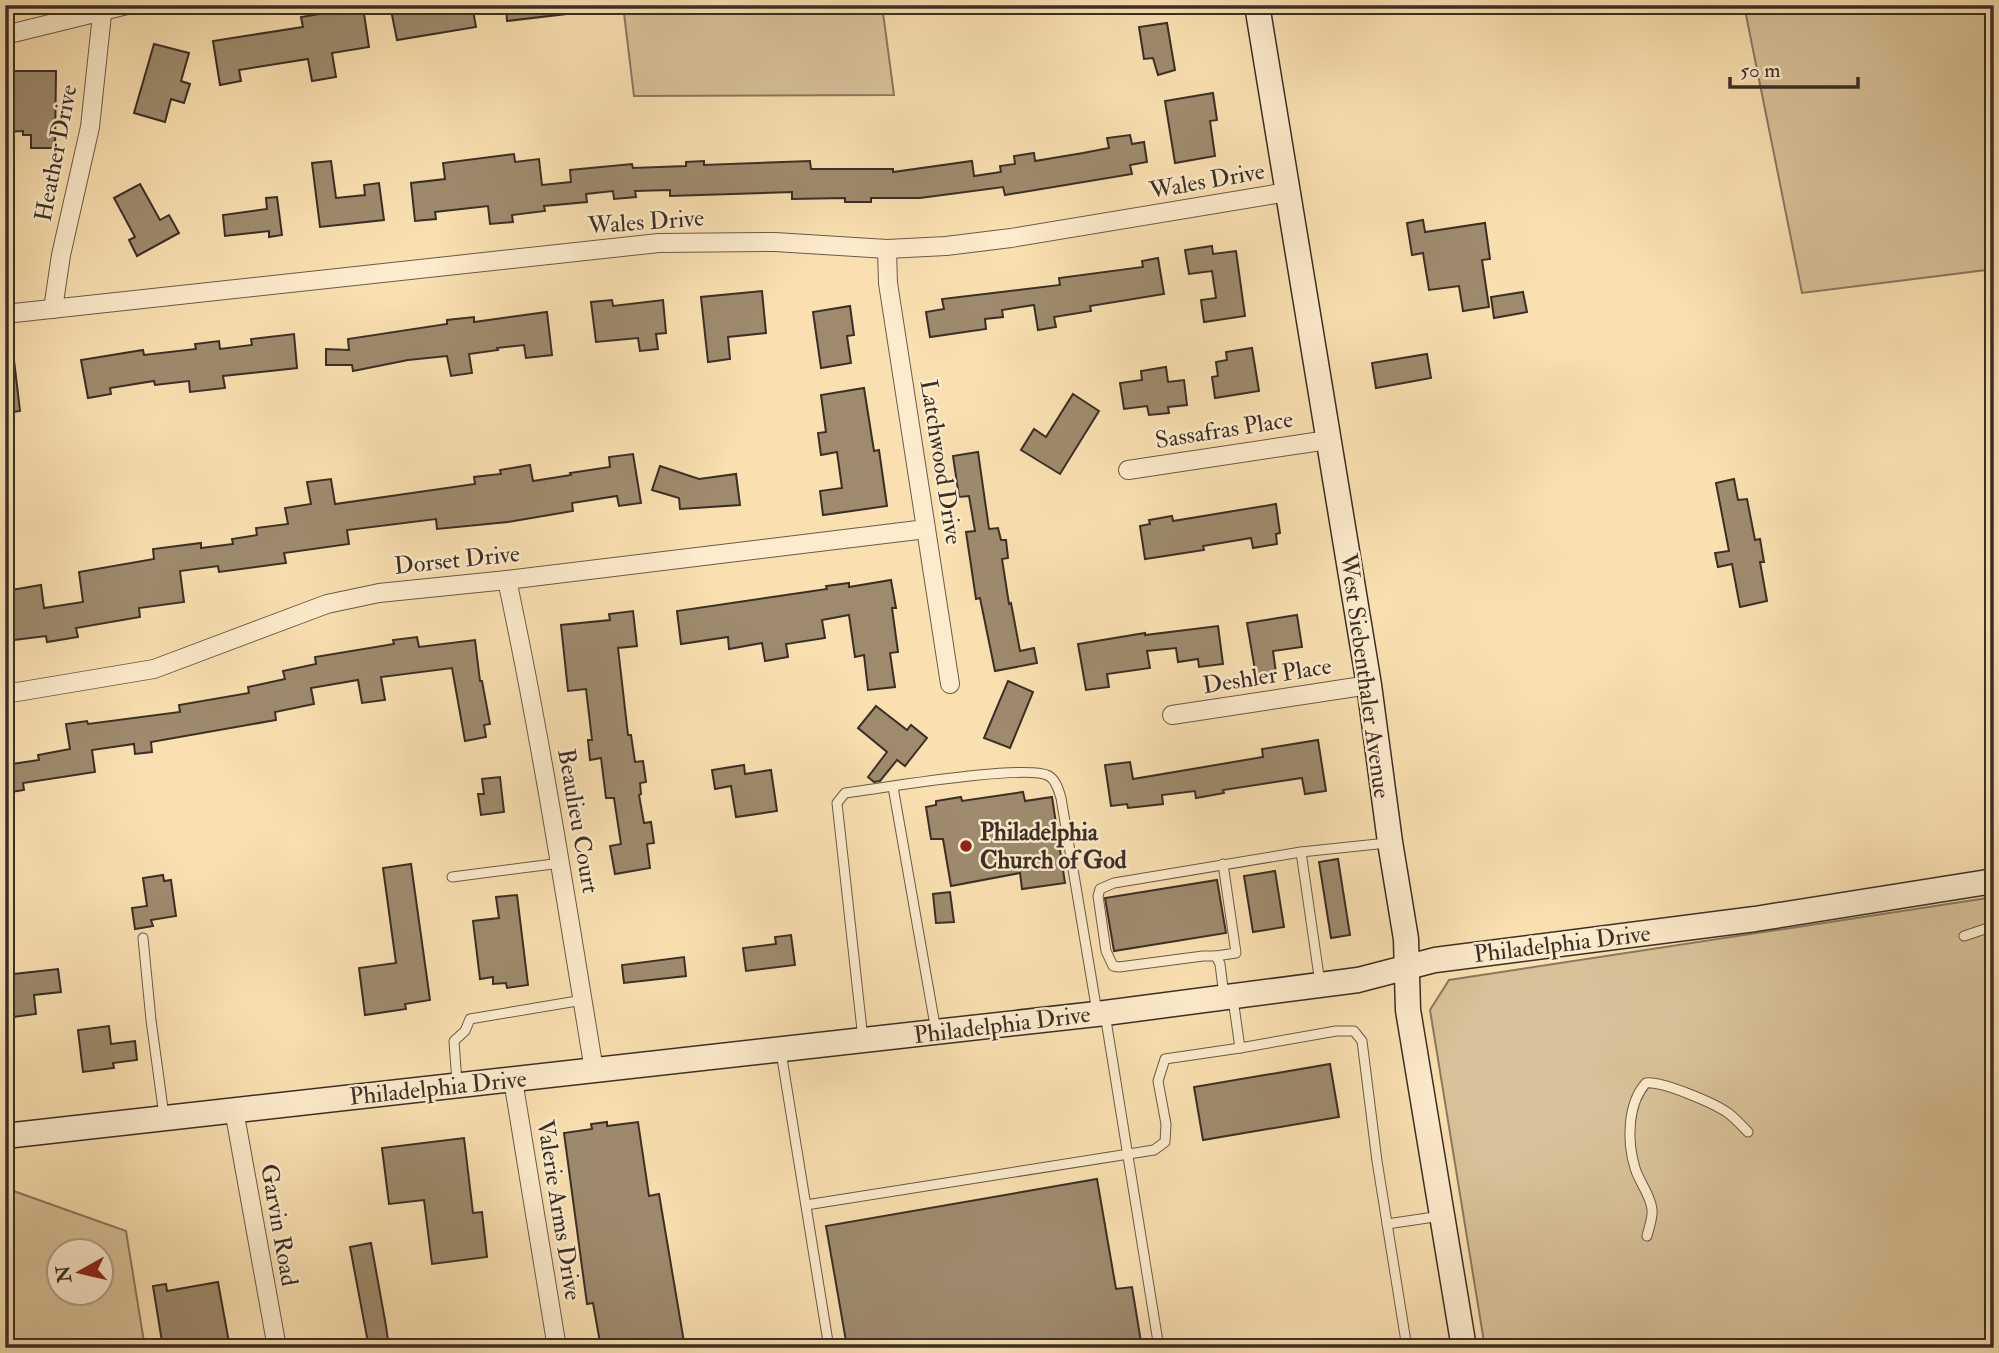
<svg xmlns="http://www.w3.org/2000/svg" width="1999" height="1353" font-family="'IM FELL Double Pica',serif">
	<rect width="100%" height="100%" fill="#fae0b1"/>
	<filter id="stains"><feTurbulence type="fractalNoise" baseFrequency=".00286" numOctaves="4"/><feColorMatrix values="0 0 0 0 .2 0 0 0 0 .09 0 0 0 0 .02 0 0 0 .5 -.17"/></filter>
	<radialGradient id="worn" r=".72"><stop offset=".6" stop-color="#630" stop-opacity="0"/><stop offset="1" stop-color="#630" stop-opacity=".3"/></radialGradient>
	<g fill="#d9c299" stroke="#8a7860" stroke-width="2" fill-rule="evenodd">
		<path d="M623,5H882L894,95L634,96Z"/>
		<path d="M1744,5H1994V269L1802,293Z"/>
		<path d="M1994,897V1348H1485L1430,1010L1449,980Z"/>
		<path d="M5,1188L126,1231L145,1348H5ZM60,1252H102V1294H60Z"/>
	</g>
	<g fill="#9e8b6e" stroke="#3a2e26" stroke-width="2">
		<path d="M390,5H472L476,27L397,40Z"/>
		<path d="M506,5H566V14L507,21Z"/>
		<path d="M363,7L369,47L332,53L336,77L312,81L308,59L239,70L241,81L220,85L213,41L303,27L301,17Z"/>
		<path d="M1167,23L1175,70L1158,75L1153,58L1144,59L1139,27Z"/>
		<path d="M154,44L189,53L181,81L190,84L184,103L171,99L165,122L134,113Z"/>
		<path d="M5,71H56L55,148H31V135H23V131L5,132Z"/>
		<path d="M1213,93L1217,120L1210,121L1215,156L1175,163L1165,101Z"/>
		<path d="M1130,135L1132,144L1144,142L1147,162L1130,165L1132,174L1005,195L1003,187L920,198H871V202H845V198L792,199V192L670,196V190L635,191L636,197L614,199L613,191L586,194L587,202L544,206L545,211L512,215L513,222L490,224L488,206L435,212L436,219L415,221L411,183L445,179L443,163L514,154L515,162L539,159L542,185L571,182L570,170L632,164L633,168L686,166V162L704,161V165L810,161L811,169H893V172L972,161L974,176L1001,172L1000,166L1015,164L1014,156L1034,153L1035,161L1083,153L1109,148L1107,138Z"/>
		<path d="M331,161L336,198L365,195L364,185L379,183L384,220L320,227L312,163Z"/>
		<path d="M140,184L160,220L169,215L179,233L137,256L129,240L135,237L114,198Z"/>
		<path d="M277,197L282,235L269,237V231L225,236L223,215L267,209L266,198Z"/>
		<path d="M1423,220L1425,232L1485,223L1490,259L1482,260L1489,307L1463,311L1459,286L1429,290L1423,253L1412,255L1407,223Z"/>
		<path d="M1212,246L1213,254L1236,251L1245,316L1204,322L1201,300L1216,298L1212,271L1189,274L1185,250Z"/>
		<path d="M1158,258L1164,294L1090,306L1091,311L1054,317L1056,327L1038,330L1034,305L1002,310L1003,317L985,319L986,329L930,337L926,312L944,309L942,299L1060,285L1059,278L1143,267L1142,261Z"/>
		<path d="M762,291L766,333L728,337L730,359L708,362L701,297Z"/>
		<path d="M1523,292L1527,312L1494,318L1491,297Z"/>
		<path d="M612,300L613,306L663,300L666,333L656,334L658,349L640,351L638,338L596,342L591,302Z"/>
		<path d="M850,306L854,335L847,336L851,363L821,368L813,312Z"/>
		<path d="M547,312L552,355L526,358L524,345L497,348L498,350L469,354L472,373L451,376L447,356L408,360L353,371L352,365H326V349L349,350L348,339L447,324V320L474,317V322Z"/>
		<path d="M294,334L297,368L223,376L225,388L190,392L189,381L155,385L154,381L110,388L111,394L88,398L81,360L143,350L144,355L196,349L195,344L219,341L220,349L252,345L251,339Z"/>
		<path d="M1252,348L1259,391L1215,398L1212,377L1218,376L1216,362L1227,360L1226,352Z"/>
		<path d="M1427,354L1431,378L1376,388L1372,363Z"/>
		<path d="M14,360L20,411L5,413V361Z"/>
		<path d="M1166,367L1168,382L1184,380L1187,405L1168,407L1169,413L1149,415L1147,406L1124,409L1120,383L1142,380L1141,371Z"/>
		<path d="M864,388L874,451L879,450L887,506L823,515L820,491L842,488L837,452L821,455L818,433L826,432L821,395Z"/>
		<path d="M1073,394L1099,411L1060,474L1021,450L1034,429L1046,437Z"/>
		<path d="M978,452L989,529L998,528L1001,540H1006L1008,558L1002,559L1009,604L1011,603L1020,651L1034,648L1037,663L995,671L980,598L976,599L966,532L975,531L969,496L959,497L953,456Z"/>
		<path d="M633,454L641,503L619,506L617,496L572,503L573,511L508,522L437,529L436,519L347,530L349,544L284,553L286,563L219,572L218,566L180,571L184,602L139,608L140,617L76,628L78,637L47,642L46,636L5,641V591L41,585L44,608L83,602L79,572L154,559L153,549L201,543V548L233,544L232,539L257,535L256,528L288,524L285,508L311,504L307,482L331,479L335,504L475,484L474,477L501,474L500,470L530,465L533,481L571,475L570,473L610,467L609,457Z"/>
		<path d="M660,466L699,479L736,474L740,505L680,509L679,498L652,490Z"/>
		<path d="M1734,479L1738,500L1747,499L1755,540L1760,539L1764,562H1760L1767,601L1740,607L1732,564L1718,567L1715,553L1729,551L1716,483Z"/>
		<path d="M1276,504L1280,533L1276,534L1277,544L1253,548L1251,538L1203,546L1204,550L1145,559L1140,526L1150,524L1149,520L1172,516L1173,521Z"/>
		<path d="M891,580L896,608H892L898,652L890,653L895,687L868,690L864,655L855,657L849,615L822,620L825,638L786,644L788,657L765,661L762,643L729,649L728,637L681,644L677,611L827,589L826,586L849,583V587Z"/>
		<path d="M633,611L637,646L618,648L628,735H631L635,762L643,761L646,782L640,783L641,794L639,795L644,823L651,822L654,843L647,844L650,868L615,874L610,846L621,844L614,798H606L601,758L590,760L588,740H592L586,689L568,691L561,625L610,620L609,614Z"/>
		<path d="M1297,615L1302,647L1273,651L1276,673L1256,676L1247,623Z"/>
		<path d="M1218,626L1223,664L1199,667L1198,659L1178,662L1176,648L1147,651L1150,668L1107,674L1109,687L1086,690L1078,644L1145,633V635Z"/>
		<path d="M417,637L419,647L475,640L480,681H482L490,724L484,725L486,737L465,741L452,668L381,677L385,700L362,703L358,680L311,688L314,704L275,712L276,720L151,742L152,752L135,754L134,744L92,750L95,772L23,783L24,790L5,793V765L39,760L38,755L70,749L66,724L87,721L88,724L180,712L179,705L249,693L248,687L285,679L283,671L316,664L315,657L394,644L393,640Z"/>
		<path d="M1008,681L1033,692L1010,748L984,738Z"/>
		<path d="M876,706L907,730L911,725L927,738L905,766L897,760L880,781L874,782L868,777L887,752L858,728Z"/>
		<path d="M1318,740L1326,791L1305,794L1302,778L1223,790L1224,793L1196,798L1195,791L1162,795L1163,804L1128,808L1127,804L1111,806L1105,765L1130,762L1133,779L1263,757L1262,749Z"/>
		<path d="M744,765L745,774L771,770L777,811L736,817L731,786L715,789L712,770Z"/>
		<path d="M500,777L504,812L481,815L478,794H484L482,779Z"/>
		<path d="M1023,792L1025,801L1052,797L1065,883L1022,889L1020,873L951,886L943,839H931L926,807L936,805V801L961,797L962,801Z"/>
		<path d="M1338,859L1350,935L1331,938L1319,862Z"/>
		<path d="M411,864L430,1000L405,1004L406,1009L365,1015L359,968L396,963L383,868Z"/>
		<path d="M1275,871L1284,927L1253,932L1244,876Z"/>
		<path d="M163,875L164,881L171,880L176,916L151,920L153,926L135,929L132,908L147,906L143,878Z"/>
		<path d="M1217,880L1226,933L1114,951L1105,898Z"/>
		<path d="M950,892L954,922L936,923L933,894Z"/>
		<path d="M517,895L528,985L507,988L506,983L493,984V977L480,979L473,921L499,918L496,897Z"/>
		<path d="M791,935L795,965L746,971L743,948L776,944L775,937Z"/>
		<path d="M684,957L686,976L624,983L622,965Z"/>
		<path d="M58,969L61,992L34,995L36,1014L5,1018V975Z"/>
		<path d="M109,1026L111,1044L135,1041L137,1060L113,1063L114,1068L83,1072L78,1030Z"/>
		<path d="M1330,1064L1339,1117L1203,1140L1194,1087Z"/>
		<path d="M607,1122V1126L638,1122L649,1196L659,1194L685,1348H601L593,1303L587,1304L564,1133L592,1129L591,1124Z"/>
		<path d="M464,1138L473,1213L482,1212L487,1257L432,1264L424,1200L389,1204L382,1148Z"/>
		<path d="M1097,1179L1116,1289L1132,1287L1142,1348H883L882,1341L847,1347L826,1226Z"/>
		<path d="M371,1243L386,1326L389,1348H369L350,1247Z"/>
		<path d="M218,1282L230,1348H163L153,1286L166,1284L167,1291Z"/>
	</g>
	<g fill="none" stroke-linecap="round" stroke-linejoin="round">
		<g stroke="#6a5a49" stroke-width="11">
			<g id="service">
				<path d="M893,787L936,1031"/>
				<path d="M1301,852L1320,983"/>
				<path d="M452,877L561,863"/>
				<path d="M1964,936L1994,926"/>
				<path d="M143,938L151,1020L164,1116"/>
				<path d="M1216,956L1236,953L1223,864"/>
				<path d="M1224,996L1220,964L1216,956H1203L1119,967L1113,966L1106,951L1098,896L1100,889L1114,883L1301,852L1387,843"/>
				<path d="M1233,999L1240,1048L1336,1031H1354L1362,1041L1377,1161L1407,1348"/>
				<path d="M1105,1014L1159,1348"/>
				<path d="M863,1039L837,803L845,793C878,789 1027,763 1049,776C1056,780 1059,791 1061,798L1097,1012"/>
				<path d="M781,1052L829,1348"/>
				<path d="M457,1083L454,1041L465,1031L470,1019L583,1000"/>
				<path d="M806,1205L1154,1150L1165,1142L1166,1124L1158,1081L1165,1059L1240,1048"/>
				<path d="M1387,1224L1441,1216"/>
				<path d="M1647,1236C1649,1227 1653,1218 1652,1209C1650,1194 1639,1182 1635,1168C1627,1142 1627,1104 1646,1083C1662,1081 1714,1103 1728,1113C1735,1118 1742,1126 1748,1132"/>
			</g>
		</g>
		<g stroke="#6a5a49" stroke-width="20">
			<g id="minor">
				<path d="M5,35L127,5"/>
				<path d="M887,249L888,283L950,684"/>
				<path d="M53,309L61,255L90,127L103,5"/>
				<path d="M5,314L659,243L775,242L887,249L946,246L1011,238L1288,192"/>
				<path d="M1128,470L1328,440"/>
				<path d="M507,580C542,743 567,907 594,1070"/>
				<path d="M5,694L154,669L327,604L379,593L507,580L926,529"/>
				<path d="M1172,715L1369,685"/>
				<path d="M513,1080L557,1348"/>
				<path d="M234,1110L277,1348"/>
			</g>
		</g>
		<g stroke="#3a2e26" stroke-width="27">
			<g id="secondary">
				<path d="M1257,5L1369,685L1390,842L1406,939L1408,1010L1464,1348"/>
				<path d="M5,1136L1105,1013L1358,980L1435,960L1755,919L1994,881"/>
			</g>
		</g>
		<use href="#service" stroke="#fcebcc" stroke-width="9"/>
		<use href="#minor" stroke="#fcebcc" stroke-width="18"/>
		<use href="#secondary" stroke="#fcebcc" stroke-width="24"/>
	</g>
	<circle fill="#8f2418" stroke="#fcebcc" stroke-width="2.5" cx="966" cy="846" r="7"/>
	<g text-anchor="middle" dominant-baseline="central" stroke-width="5" stroke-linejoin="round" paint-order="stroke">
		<g font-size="24" fill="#3a2e26" stroke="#fcebcc">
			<text transform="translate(56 153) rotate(-79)">Heather Drive</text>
			<text transform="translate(1207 181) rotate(-10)">Wales Drive</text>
			<text transform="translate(646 222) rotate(-4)">Wales Drive</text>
			<text transform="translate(1224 430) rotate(-9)">Sassafras Place</text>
			<text transform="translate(941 462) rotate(81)">Latchwood Drive</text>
			<text transform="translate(457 560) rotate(-6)">Dorset Drive</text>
			<text transform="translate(1267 676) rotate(-9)">Deshler Place</text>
			<text transform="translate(1365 676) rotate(82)">West Siebenthaler Avenue</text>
			<text transform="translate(578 821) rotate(80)">Beaulieu Court</text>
			<text transform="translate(1562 944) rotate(-7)">Philadelphia Drive</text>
			<text transform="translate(1002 1025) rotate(-7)">Philadelphia Drive</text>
			<text transform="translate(438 1088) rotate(-6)">Philadelphia Drive</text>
			<text transform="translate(559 1210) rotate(81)">Valerie Arms Drive</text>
			<text transform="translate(279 1225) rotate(80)">Garvin Road</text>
		</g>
		<g font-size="24" font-weight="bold" fill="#3a2e26" stroke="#fcebcc" text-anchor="start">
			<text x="980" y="832">Philadelphia<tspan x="980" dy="28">Church of God</tspan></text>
		</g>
	</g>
	<rect width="1999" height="1353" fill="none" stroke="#fae0b1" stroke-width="28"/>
	<rect x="7" y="7" width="1985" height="1339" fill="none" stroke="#3a2e26" stroke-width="3.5"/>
	<rect x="14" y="14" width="1971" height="1325" fill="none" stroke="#3a2e26" stroke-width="2"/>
	<g transform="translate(80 1272) rotate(262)"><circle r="33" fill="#fcebcc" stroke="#ae9f8a" stroke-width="2"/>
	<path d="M0-5L12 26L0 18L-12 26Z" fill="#8f2418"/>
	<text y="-10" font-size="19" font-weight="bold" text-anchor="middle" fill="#3a2e26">N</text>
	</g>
	<path d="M1730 77v10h128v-10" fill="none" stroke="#3a2e26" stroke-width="3.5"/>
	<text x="1740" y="77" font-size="21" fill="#3a2e26" stroke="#fcebcc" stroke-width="5" paint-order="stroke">50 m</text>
	<rect width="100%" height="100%" filter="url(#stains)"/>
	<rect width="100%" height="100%" fill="url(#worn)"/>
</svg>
